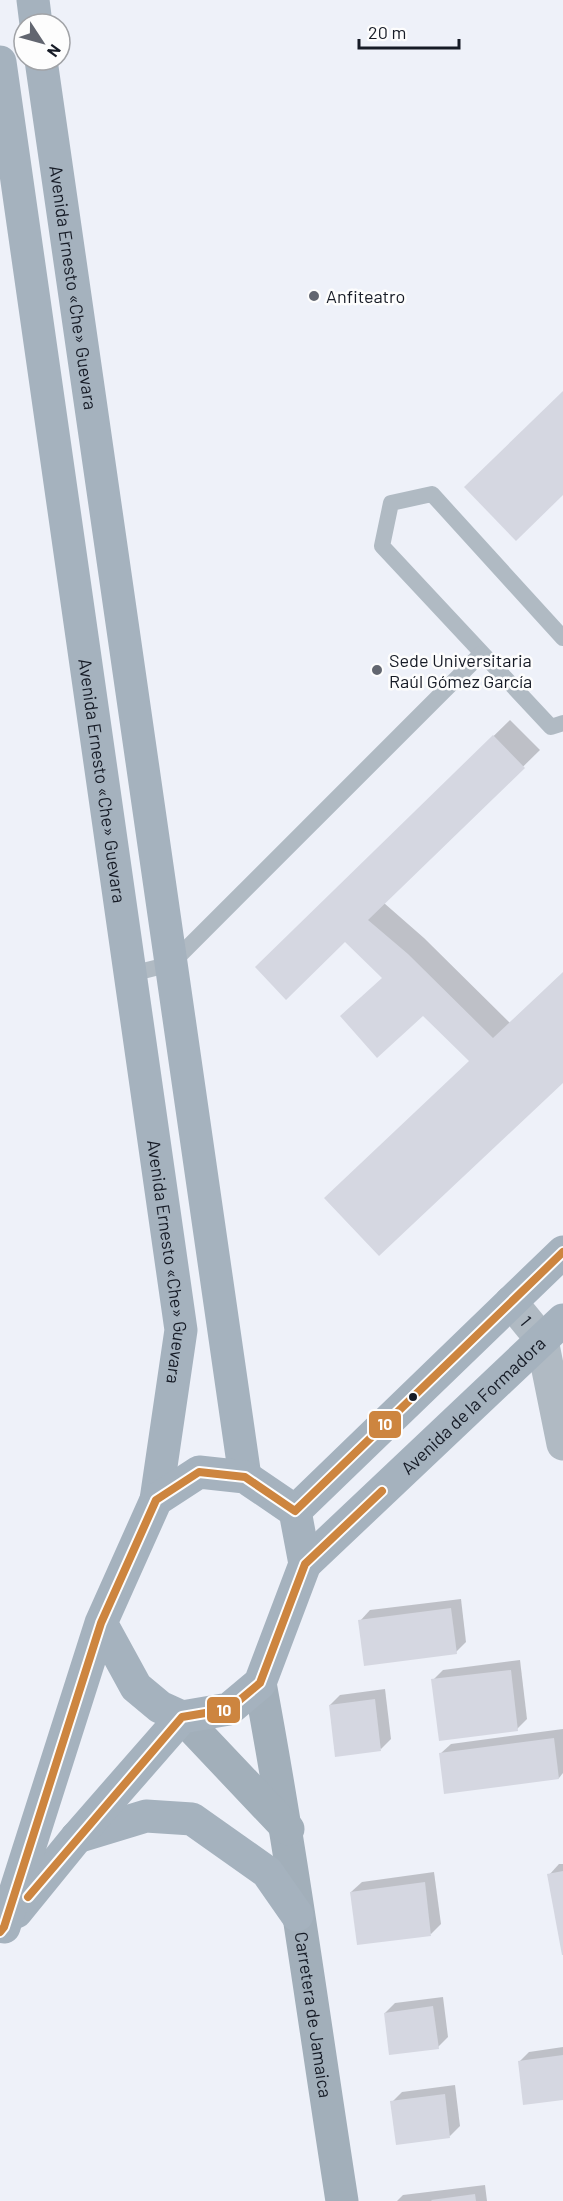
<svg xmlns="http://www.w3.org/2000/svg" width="563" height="2201" font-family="Barlow,sans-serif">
	<rect width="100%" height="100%" fill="#eef1f9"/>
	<g fill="#0003">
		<path d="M510,720L540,750L384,903L424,938L510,1023L563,973V1080L471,1060L345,940L257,967Z"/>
		<path d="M461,1599L466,1642L456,1652L360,1621L370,1610Z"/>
		<path d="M520,1660L527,1719L517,1729L433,1680L443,1670Z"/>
		<path d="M385,1689L391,1739L381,1749L330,1705L340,1695Z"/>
		<path d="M563,1729V1773L559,1778L440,1754L451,1744Z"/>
		<path d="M559,1864H563V1953L549,1875Z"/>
		<path d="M434,1872L441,1924L431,1934L351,1892L362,1882Z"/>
		<path d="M443,1997L448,2037L438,2047L385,2013L395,2003Z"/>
		<path d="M563,2047V2099L519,2062L529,2052Z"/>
		<path d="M455,2085L460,2126L450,2136L392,2102L402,2092Z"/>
		<path d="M485,2185L487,2201H397L403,2195Z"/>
	</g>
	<g fill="#d5d7e1">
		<path d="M563,391V495L516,541L464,487Z"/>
		<path d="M493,735L525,768L368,920L408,954L493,1038L563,972V1083L379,1256L324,1198L469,1061L423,1016L377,1058L340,1016L382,978L345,942L286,1000L255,967Z"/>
		<path d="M451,1608L457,1654L364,1666L358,1620Z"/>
		<path d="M511,1670L518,1731L439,1741L431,1679Z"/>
		<path d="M375,1699L381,1751L335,1757L329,1705Z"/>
		<path d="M554,1738L559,1779L444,1794L439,1753Z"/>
		<path d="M563,1871V1955H562L547,1874Z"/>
		<path d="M425,1882L431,1936L357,1945L350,1892Z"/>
		<path d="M433,2006L439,2049L389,2055L384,2013Z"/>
		<path d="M563,2055V2100L523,2105L518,2061Z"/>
		<path d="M445,2094L450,2138L396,2145L390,2101Z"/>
		<path d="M475,2194L476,2201H432L431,2200Z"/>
	</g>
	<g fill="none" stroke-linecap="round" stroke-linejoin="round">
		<g stroke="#b0bac3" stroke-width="16">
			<path d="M563,638L432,494L391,503L382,546L551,727L563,723"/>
			<path d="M131,974L171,964L481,654"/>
		</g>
		<path stroke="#b0bac3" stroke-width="33" id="s1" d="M511,1302L542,1340L563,1444"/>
		<g stroke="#a2afba" stroke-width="33">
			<path id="s2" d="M260,1683C292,1855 315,2028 342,2201"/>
			<path d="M182,1717L288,1829"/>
		</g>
		<g stroke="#a5b2be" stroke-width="33">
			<path d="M33,0L36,24"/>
			<path id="s3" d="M41,60L245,1477"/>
			<path id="s4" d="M0,62L181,1330L156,1500"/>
			<path d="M295,1511L563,1252"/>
			<path id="s5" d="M305,1564L563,1320"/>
			<path d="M77,1837L146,1816L192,1819L267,1872L297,1915"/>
			<path d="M16,1912L77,1837L182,1717"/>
			<path d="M4,1927L101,1623L156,1500L199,1472L245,1477L295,1511L305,1564L260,1683L229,1709L182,1717L160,1707L136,1687L101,1623"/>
		</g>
		<g stroke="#fdfdfd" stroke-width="12">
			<g id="bus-1">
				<path d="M28,1897L182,1717L229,1709L260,1683L305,1564L382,1491"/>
				<path d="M0,1932L4,1927L101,1623L156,1500L199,1472L245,1477L295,1511L563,1252"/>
			</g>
		</g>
		<use href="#bus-1" stroke="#cd853f" stroke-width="8"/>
	</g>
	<g fill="#626670" stroke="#fdfdfd" stroke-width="2">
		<circle cx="314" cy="296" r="6"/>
		<circle cx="377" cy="670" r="6"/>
	</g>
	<circle fill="#161b26" stroke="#fdfdfd" stroke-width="2" cx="413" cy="1397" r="5"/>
	<g text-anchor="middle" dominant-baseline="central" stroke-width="5" stroke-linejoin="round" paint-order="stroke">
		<g font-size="18" fill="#161b26" stroke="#fdfdfd">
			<text stroke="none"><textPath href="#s3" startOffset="230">Avenida Ernesto «Che» Guevara</textPath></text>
			<text stroke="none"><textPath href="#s4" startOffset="726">Avenida Ernesto «Che» Guevara</textPath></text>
			<text stroke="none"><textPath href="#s4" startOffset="1212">Avenida Ernesto «Che» Guevara</textPath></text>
			<text stroke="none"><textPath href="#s1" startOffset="24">1</textPath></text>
			<text stroke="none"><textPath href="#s5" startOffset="231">Avenida de la Formadora</textPath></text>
			<text stroke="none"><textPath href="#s2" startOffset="336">Carretera de Jamaica</textPath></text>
		</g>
		<g font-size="18" fill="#161b26" stroke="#fdfdfd" text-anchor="start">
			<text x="326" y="296">Anfiteatro</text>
			<text x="389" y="660">Sede Universitaria<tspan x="389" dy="21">Raúl Gómez García</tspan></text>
		</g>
	</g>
	<g stroke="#fdfdfd" stroke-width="2">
		<rect x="368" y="1410" width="34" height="29" rx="6" fill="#cd853f"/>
		<rect x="206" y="1696" width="35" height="28" rx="6" fill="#cd853f"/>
	</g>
	<g font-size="16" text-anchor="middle" font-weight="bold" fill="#fff">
		<text x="385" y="1430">10</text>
		<text x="224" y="1716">10</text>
	</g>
	<g transform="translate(42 42) rotate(126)"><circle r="28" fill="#fdfdfd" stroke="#a1a3a7" stroke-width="1.5"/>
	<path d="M0-4.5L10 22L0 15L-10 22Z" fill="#626670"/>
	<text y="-9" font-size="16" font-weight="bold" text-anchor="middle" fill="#161b26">N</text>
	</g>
	<path d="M359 39v9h100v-9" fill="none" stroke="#161b26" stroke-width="3"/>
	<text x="368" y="39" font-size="18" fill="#161b26" stroke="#fdfdfd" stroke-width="4.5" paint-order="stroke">20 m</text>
</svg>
